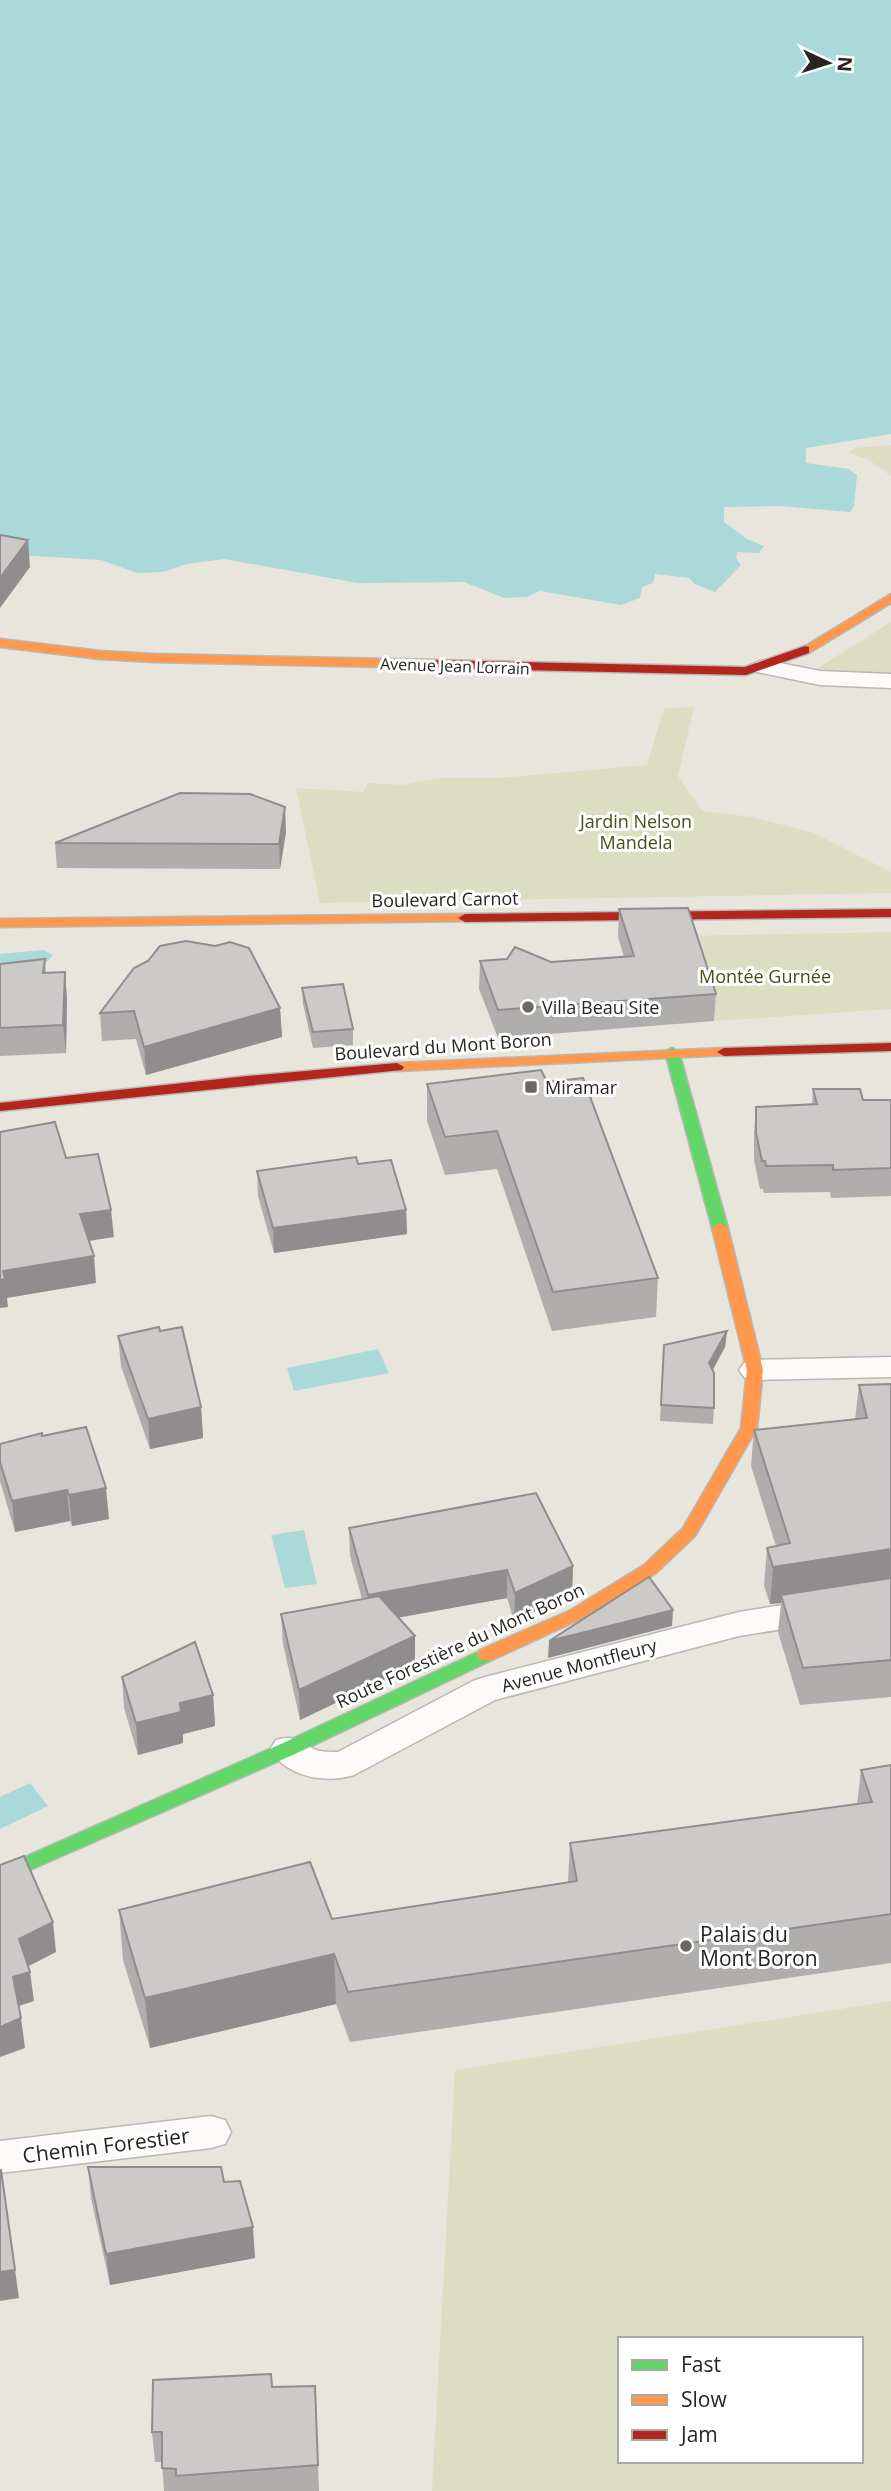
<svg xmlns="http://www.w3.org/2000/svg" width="891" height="2491" font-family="'Open Sans',sans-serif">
	<rect width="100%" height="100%" fill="#e8e5dd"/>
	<g fill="#dcdec2" fill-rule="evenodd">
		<path d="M891,445V476L869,460L849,453L854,448Z"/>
		<path d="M891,622V678L813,671Z"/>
		<path d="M694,707L678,776L702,811L751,817L814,833L891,872V893L320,903L296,788L363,792L368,783L402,785L442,778H500L647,765L664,708Z"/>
		<path d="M891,932V1009L715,1021L686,936Z"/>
		<path d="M891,2001V2491H432L455,2070ZM620,2339H861V2461H620Z"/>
	</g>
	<g fill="#abd8d9">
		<path d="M0,0H891V434L806,448V463L849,469L857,475L854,506L850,512L779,506L724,507V522L747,539L764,546L759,553L737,552L736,558L741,565L715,592L695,584L689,578L655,574L653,583L642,587L640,598L621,605L540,591L527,597L504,598L464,582L358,583L224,559L187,564L163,572L137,573L101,560L0,554Z"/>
		<path d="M43,950L53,955L41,968H0V954Z"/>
		<path d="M378,1349L389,1373L294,1391L287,1368Z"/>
		<path d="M304,1530L317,1584L285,1588L271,1535Z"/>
		<path d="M30,1783L48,1806L0,1829V1797Z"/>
	</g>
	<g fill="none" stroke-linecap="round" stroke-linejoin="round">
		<g stroke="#bab8b3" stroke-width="3">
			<g id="lane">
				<path d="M765,660L820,671L891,674V688L820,685L757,672L753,667L757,662Z"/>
				<path d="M891,1357V1377L755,1380L744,1377L739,1370L744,1363L755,1360Z"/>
				<path d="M891,1588V1612L739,1636L495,1700L354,1775C326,1784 286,1777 270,1749L276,1740C294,1734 298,1742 314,1749C320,1752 330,1752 338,1752L473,1681L485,1677L739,1612Z"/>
				<path d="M211,2116L225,2120L231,2132L225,2144L211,2148L0,2173V2141Z"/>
			</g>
		</g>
		<g stroke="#bab8b3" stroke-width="3">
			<g id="fast">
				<path d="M672,1048L679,1052L728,1228L726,1231L720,1233L712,1228L665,1052Z"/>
				<path d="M486,1648L492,1650L495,1655L492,1660L295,1754L0,1883V1868L281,1744Z"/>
			</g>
		</g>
		<g stroke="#bab8b3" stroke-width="3">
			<g id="slow">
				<path d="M891,594V603L809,653H801L799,650Z"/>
				<path d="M0,639L100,651L154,654L436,660L442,664L436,668L154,662L100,659L0,647Z"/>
				<path d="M465,914L472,918L470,921L0,927V919Z"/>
				<path d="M724,1048L731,1052L729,1055L397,1071L390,1067L397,1063Z"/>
				<path d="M720,1223L728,1228L763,1370L757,1428L695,1536L656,1573L583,1618L492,1660H480L477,1655L480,1650L571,1610L644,1565L683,1528L741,1428L747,1370L712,1228Z"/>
			</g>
		</g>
		<g stroke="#bab8b3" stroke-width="3">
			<g id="jam">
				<path d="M805,646L809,647V653L746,675L436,668L430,664L436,660L745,667Z"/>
				<path d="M891,909V917L465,922L458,918L465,914Z"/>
				<path d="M891,1043V1051L724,1056L717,1052L724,1048Z"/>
				<path d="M397,1063L404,1067L402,1070L0,1111V1103L247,1076Z"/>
			</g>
		</g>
		<use href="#lane" fill="#fcfbfa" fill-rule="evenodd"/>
		<use href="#fast" fill="#63d668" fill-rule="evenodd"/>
		<use href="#slow" fill="#ff974d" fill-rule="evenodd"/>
		<use href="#jam" fill="#b3261e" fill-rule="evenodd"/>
	</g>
	<g fill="#afaead">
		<path d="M286,832L280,869L57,868L55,843Z"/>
		<path d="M619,909L716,994L714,1021L498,1038L479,989L480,961L551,962L624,957L618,937Z"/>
		<path d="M45,959L46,973L65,972L67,1000L66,1053L0,1056V964Z"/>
		<path d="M134,968L280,1008L282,1037L146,1075L136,1039L102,1041L100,1013Z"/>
		<path d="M302,988L353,1029V1045L313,1048L303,1004Z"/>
		<path d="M547,1082L658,1278L656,1317L552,1331L497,1169L445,1175L427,1121V1084Z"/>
		<path d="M813,1089L863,1100H891V1196L831,1198L830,1192L764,1193L763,1189H760L754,1160V1134L756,1107L812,1104Z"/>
		<path d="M358,1164L406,1210L407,1234L274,1253L258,1196L257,1171Z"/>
		<path d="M160,1331L201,1407L203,1438L150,1449L121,1366L118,1336Z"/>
		<path d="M727,1331L725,1347L712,1370L714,1408L713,1424L660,1421L664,1345Z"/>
		<path d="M891,1384V1697L800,1705L778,1632L781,1603L770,1604L764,1586L767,1548L776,1546L751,1466L754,1430L855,1420L859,1385Z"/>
		<path d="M42,1436L109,1519L72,1526L70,1521L15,1532L0,1481V1462Z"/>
		<path d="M349,1528L573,1566L572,1594L514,1621L507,1598L399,1617L415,1636V1665L300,1720L283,1644L281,1614L362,1599L350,1556Z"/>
		<path d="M122,1677L213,1695L215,1726L183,1734V1743L138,1755L124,1708Z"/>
		<path d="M891,1765V1963L350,2042L336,2004L150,2048L123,1960L119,1910L332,1919L568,1882L570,1843L857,1804L861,1770Z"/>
		<path d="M88,2167L224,2182L255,2258L110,2285L91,2198Z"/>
		<path d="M315,2386L319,2491H164L162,2462H155L152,2432L272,2387Z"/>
	</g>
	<g fill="#8f8d8d">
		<path d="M28,540L30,567L0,608V578Z"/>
		<path d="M285,807L286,832L280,869L279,844Z"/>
		<path d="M65,972L67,1000L66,1053L63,1025Z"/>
		<path d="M280,1008L282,1037L146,1075L144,1047Z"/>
		<path d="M111,1210L114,1237L82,1242L80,1214Z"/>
		<path d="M406,1210L407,1234L274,1253L273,1228Z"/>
		<path d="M94,1256L96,1283L7,1298L8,1307L0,1308V1280L3,1271Z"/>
		<path d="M727,1331L725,1347L708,1379L709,1363Z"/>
		<path d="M201,1407L203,1438L150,1449L148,1419Z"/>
		<path d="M106,1488L109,1519L72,1526L69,1495Z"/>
		<path d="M67,1490L70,1521L15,1532L12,1501Z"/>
		<path d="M891,1549V1582L781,1595V1603L770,1604L773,1567Z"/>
		<path d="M573,1566L572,1594L514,1621L515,1593Z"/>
		<path d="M507,1570V1598L369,1623L368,1595Z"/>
		<path d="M673,1610L672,1626L548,1658L549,1641Z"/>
		<path d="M415,1636V1665L300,1720L299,1690Z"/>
		<path d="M213,1695L215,1726L183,1734V1743L138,1755L136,1723L180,1703Z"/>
		<path d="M53,1922L56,1952L23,1969L19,1939Z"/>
		<path d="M334,1954L336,2004L150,2048L145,1998Z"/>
		<path d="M30,1972L34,2001L16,2007L13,1977Z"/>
		<path d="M21,2018L25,2048L0,2057V2027Z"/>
		<path d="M253,2227L255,2258L110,2285L106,2254Z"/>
		<path d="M15,2270L19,2298L0,2301V2272Z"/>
	</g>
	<g fill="#cccac9" stroke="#8f8d8d" stroke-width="2">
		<path d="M0,535L28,540L0,578Z"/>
		<path d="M180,793L250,794L285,807L279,844L55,843Z"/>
		<path d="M688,908L716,994L498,1010L480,961L507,959L515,947L551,962L634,956L619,909Z"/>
		<path d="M186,941L215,946L230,942L249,948L280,1008L144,1047L134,1011L100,1013L134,968L148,961L160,946Z"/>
		<path d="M45,959L43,973L65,972L63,1025L0,1028V964Z"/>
		<path d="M343,984L353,1029L313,1032L302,988Z"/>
		<path d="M541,1070L547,1082L583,1078L658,1278L553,1292L497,1131L445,1137L427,1084Z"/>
		<path d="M813,1089H860L863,1100H891V1168L833,1170V1165L766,1166L765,1161H762L756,1133V1107L817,1104Z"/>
		<path d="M55,1122L66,1158L98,1154L111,1210L80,1214L94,1256L3,1271L5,1279L0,1280V1132Z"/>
		<path d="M356,1157L358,1164L391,1160L406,1210L273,1228L257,1171Z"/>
		<path d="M159,1327L160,1331L182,1327L201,1407L148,1419L118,1336Z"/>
		<path d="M727,1331L709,1363L714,1373V1408L661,1405L664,1345Z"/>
		<path d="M891,1384V1549L773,1567L767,1548L790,1543L754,1430L867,1418L859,1385Z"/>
		<path d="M86,1427L106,1488L69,1495L67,1490L12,1501L0,1462V1444L42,1433V1436Z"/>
		<path d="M536,1493L573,1566L515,1593L507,1570L368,1595L349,1528Z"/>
		<path d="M649,1577L673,1610L549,1641Z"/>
		<path d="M891,1578V1660L803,1668L781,1595Z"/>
		<path d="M379,1596L415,1636L299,1690L281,1614Z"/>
		<path d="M195,1642L213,1695L180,1703L181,1712L136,1723L122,1677Z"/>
		<path d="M891,1765V1914L348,1992L334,1954L145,1998L119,1910L310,1862L332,1919L577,1881L570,1843L872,1802L861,1770Z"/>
		<path d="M24,1856L53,1922L19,1939L30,1972L13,1977L21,2018L0,2027V1865Z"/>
		<path d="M88,2167H221L224,2182L240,2181L253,2227L106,2254Z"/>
		<path d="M0,2170H1L15,2270L0,2272Z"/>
		<path d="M271,2374L272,2387L315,2386L318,2465L176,2476V2469L162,2468V2432H152L153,2380Z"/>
	</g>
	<g fill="#6b6862" stroke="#fff" stroke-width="2.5">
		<circle cx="528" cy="1007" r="7"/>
		<rect x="524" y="1080" width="14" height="14" rx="3.5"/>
		<circle cx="686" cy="1946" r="7"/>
	</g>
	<g text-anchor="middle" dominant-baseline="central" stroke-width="6" stroke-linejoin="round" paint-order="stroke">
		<g font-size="16" fill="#272520" stroke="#fff">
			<text transform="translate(455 666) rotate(2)">Avenue Jean Lorrain</text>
		</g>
		<g font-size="18" fill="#4b4f17" stroke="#fff">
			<text x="636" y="821">Jardin Nelson<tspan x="636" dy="21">Mandela</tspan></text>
			<text x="765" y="976">Montée Gurnée</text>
		</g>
		<g font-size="18" fill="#272520" stroke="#fff">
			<text transform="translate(445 899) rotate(-1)">Boulevard Carnot</text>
			<text transform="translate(443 1046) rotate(-4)">Boulevard du Mont Boron</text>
			<text transform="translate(460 1645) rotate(-25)">Route Forestière du Mont Boron</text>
			<text transform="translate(579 1665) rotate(-15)">Avenue Montfleury</text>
		</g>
		<g font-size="18" fill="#272520" stroke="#fff" text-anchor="start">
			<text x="542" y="1007">Villa Beau Site</text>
			<text x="545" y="1087">Miramar</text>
		</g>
		<g font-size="21" fill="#272520" stroke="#fff" text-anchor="start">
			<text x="700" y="1934">Palais du<tspan x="700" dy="24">Mont Boron</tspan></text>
		</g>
		<g font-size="21" fill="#272520" stroke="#fff">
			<text transform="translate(106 2145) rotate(-7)">Chemin Forestier</text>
		</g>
	</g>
	<rect x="618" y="2337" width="245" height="126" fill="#ffffff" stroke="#a9a8a6" stroke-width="2"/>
	<rect x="632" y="2360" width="35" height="10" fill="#63d668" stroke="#a9a8a6" stroke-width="2"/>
	<text x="681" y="2372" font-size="21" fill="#272520">Fast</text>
	<rect x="632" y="2395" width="35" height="10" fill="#ff974d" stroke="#a9a8a6" stroke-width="2"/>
	<text x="681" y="2407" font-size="21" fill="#272520">Slow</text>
	<rect x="632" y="2430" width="35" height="10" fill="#b3261e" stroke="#a9a8a6" stroke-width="2"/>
	<text x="681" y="2442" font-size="21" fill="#272520">Jam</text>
	<g transform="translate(828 63) rotate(94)" stroke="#ffffff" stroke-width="5" paint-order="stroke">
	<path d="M0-5L12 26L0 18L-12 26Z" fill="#272520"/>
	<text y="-10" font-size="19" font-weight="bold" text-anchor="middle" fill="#272520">N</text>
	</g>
</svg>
